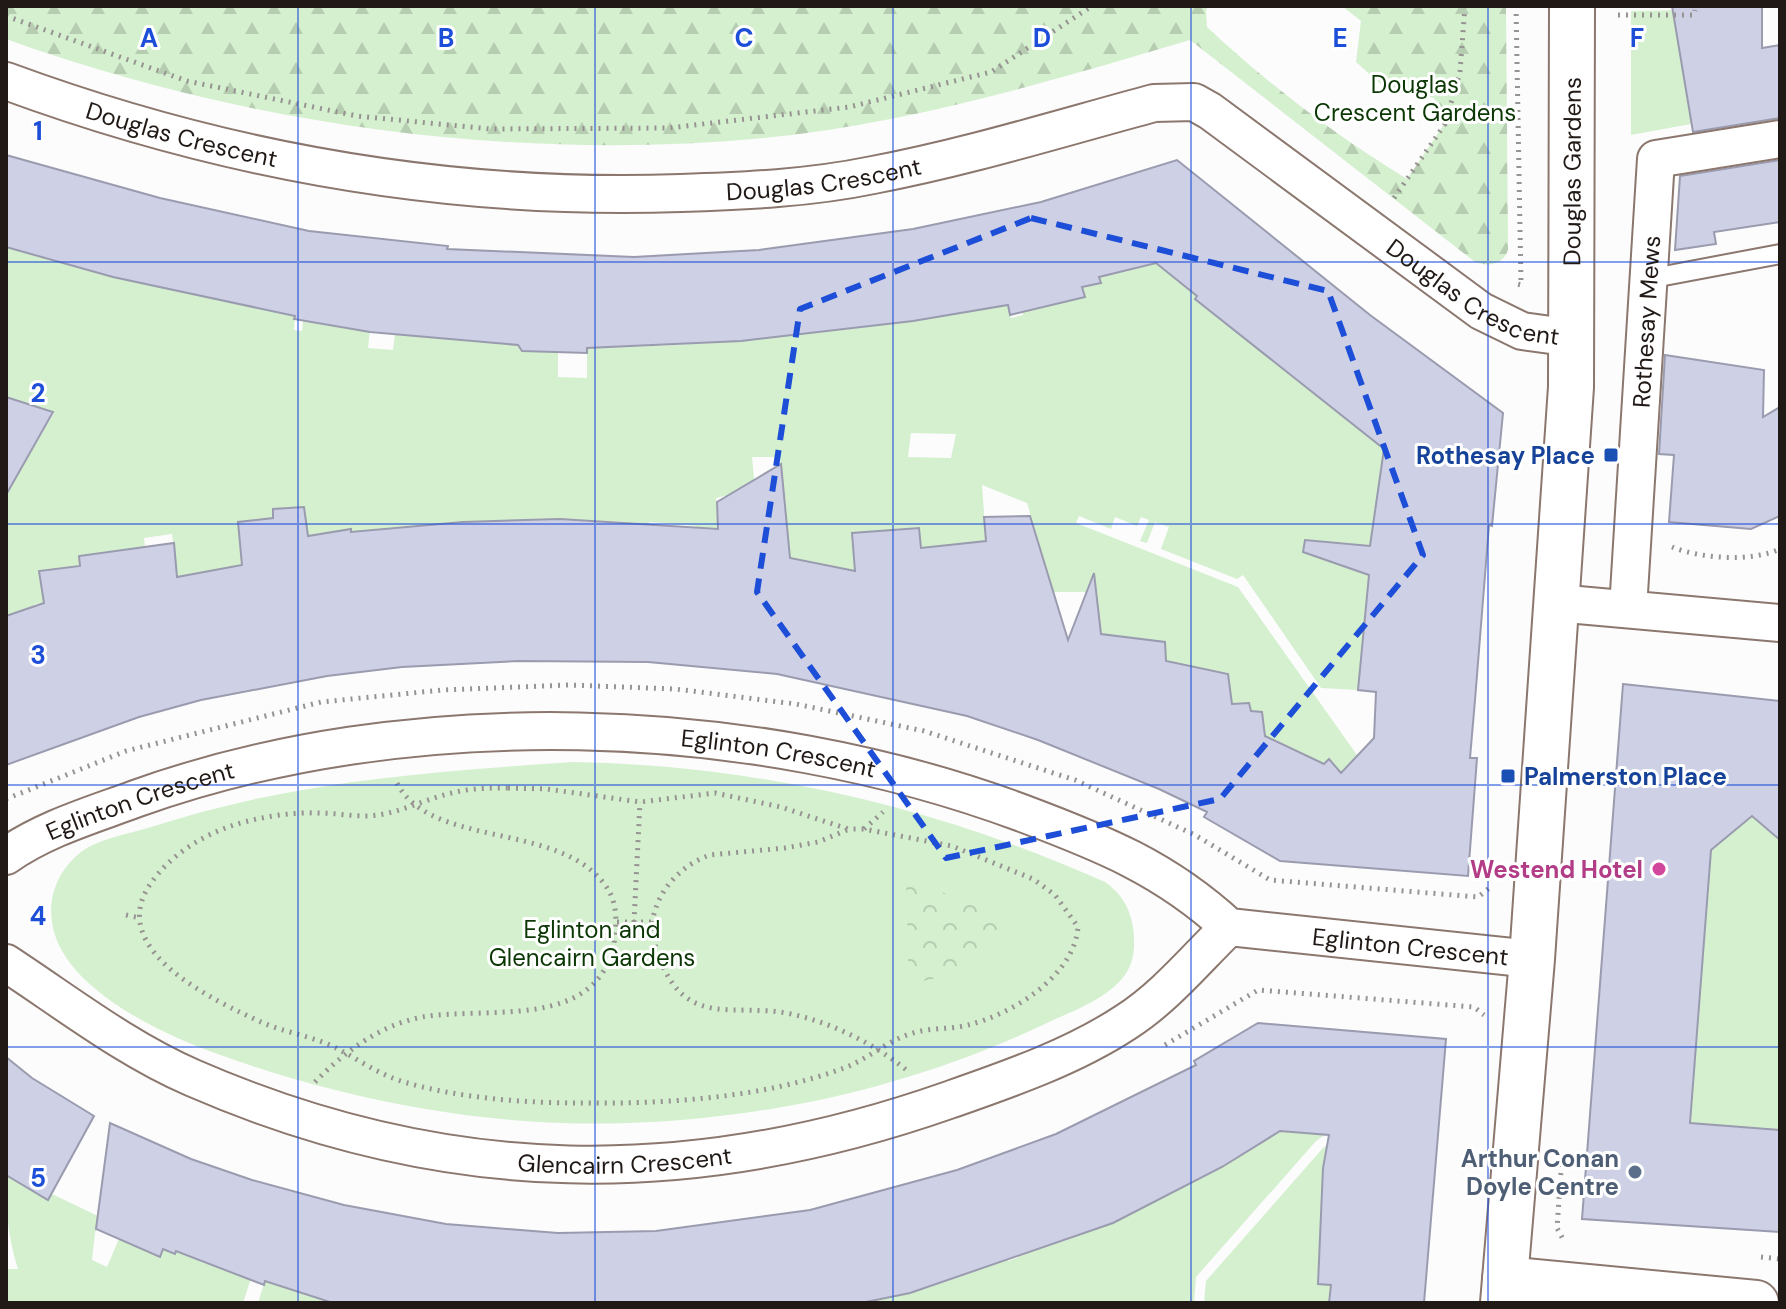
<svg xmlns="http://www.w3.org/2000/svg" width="1786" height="1309" font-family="'DM Sans',sans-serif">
	<defs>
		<pattern id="forest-firs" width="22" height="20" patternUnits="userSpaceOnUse" patternTransform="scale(2)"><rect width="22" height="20" fill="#d4f0cf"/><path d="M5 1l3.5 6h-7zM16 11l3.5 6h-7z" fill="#b6cdb1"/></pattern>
		<pattern id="park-crowns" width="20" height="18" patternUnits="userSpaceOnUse" patternTransform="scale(2)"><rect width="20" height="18" fill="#d4f0cf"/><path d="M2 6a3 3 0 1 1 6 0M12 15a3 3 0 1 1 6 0" fill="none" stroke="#b6cdb1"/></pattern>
	</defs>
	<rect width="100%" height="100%" fill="#fcfcfc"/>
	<g fill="#d4f0cf" fill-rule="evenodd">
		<path d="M1684,10L1681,61L1691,124L1631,135V11Z"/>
		<path d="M6,246L141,283L295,316L294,330L302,331L303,321L370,330L368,348L393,350L395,333L519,345L522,351L558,346V377L587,378V348C728,346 869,329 1008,305L1011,318L1023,315L1020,302L1064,292L1067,302L1084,297L1082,287L1101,283L1099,277L1158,262L1197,296L1195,299L1403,458L1393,509L1374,508V516L1392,518L1389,547L1363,546L1369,575L1359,690L1321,688L1243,575L1237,579L1161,549L1169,527L1155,522L1147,543L1140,541L1149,520L1141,517L1137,526L1115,517L1111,529L1079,516L1076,523L1238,587L1357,755L1348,765L1356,775L1341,773L1329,759L1322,766L1282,744L1278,748L1266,741L1262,712H1222L1230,693L1228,673L1166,664L1165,642L1122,637L1108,664L1090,592H1053L1027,503L982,485L986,541L921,548L918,528L853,533L857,592L792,583L780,457H752L756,499L737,493L716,498L719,541L692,569L695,526L649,522L650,533L626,551L625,522L557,519L448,523V534L350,573L351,529L308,536L304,507L273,509V518L238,522L242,565L233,567L231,595L180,607L172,534L144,538L145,547L80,556V566L40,571L44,603L35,604L34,649L17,613L6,615V495L54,413L6,397ZM911,433L956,434L951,458L908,457Z"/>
		<path d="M573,762C756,765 938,807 1105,882C1124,895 1133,914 1134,937C1135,953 1132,968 1121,980C1103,1000 1073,1011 1049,1022C949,1070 838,1102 728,1115C673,1122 616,1125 561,1123C445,1119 324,1093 215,1053C162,1034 73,992 55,935C45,903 55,873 81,852C100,838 129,834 151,827C293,781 426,772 573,762Z"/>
		<path d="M1714,804L1752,816L1775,835L1780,833V1130L1682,1137Z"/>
		<path d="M1270,1120L1329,1132L1316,1141L1196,1277L1194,1303H857L915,1292L967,1274L963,1263L1004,1250L1008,1261L1019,1257L1016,1246L1056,1231L1061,1242L1072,1238L1068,1227L1158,1186L1165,1197L1175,1192L1170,1180L1205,1162L1212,1172L1221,1168Z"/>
		<path d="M1342,1134L1325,1157L1323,1167L1331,1272L1318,1271L1317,1284L1331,1285L1329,1303H1204L1206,1281L1323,1148Z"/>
		<path d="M6,1172L48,1200L52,1194L102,1218L95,1233L92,1260L107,1267L124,1227L159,1257L163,1249L175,1254L177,1248L253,1272L243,1303H6V1266L7,1269H18C7,1233 6,1209 6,1172Z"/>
		<path d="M266,1277L333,1299L332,1303H258Z"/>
	</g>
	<path fill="url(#forest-firs)" d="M6,6H1209L1206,10L1207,27C1269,85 1335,135 1407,179L1445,123L1434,98L1384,87L1356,62L1361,21L1342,6H1506L1508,250C1503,265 1488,267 1475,262L1190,40C1051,81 909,124 764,138C511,162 245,125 6,39Z"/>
	<path fill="url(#park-crowns)" d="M906,883C945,891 980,902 1008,933L1007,940C980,970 947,976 909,984Z"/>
	<g fill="#ced0e5" stroke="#9a9baf" stroke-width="2">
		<path d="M1672,6H1762V48L1780,45V118L1693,132Z"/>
		<path d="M6,155L160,198L309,231L448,246L447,249L634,257L759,250L913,229L1041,202L1177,160L1370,315L1503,413L1492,526L1489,525L1475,700L1470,758H1477L1468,876L1280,861L1204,817L1207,812L1159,789L1038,740L967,716L777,674L648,662L518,661L402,667L327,676L201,700L139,717L6,765V616L44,603L39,571L80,566L79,556L174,543L177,577L242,565L238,522L273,518V509L304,507L308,536L351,529V532L463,522L560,519L718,529L717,502L781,464L790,558L855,571L852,533L919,528L921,548L986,541L984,517L1030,516L1068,640L1094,573L1101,634L1165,642L1166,661L1228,674L1232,704L1249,703L1251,711L1262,712L1265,736L1324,764L1329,759L1341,773L1374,738L1376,692L1358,690L1369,575L1303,552L1305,540L1370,546L1384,449L1195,299L1197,296L1156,263L1099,277L1101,283L1082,287L1085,297L1010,315L1008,305L913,321L741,341L587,348V353L522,351L518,345L370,332L294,319L295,316L113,277L6,247Z"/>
		<path d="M1780,160V222L1714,232L1716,244L1675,250L1680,176Z"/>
		<path d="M1665,355L1764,370L1763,417L1780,407V516L1751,529L1669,522L1674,455L1659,454Z"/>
		<path d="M6,397L53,412L6,495Z"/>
		<path d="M1623,684L1780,701V840L1752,816L1711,850L1690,1123L1780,1130V1232L1582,1219Z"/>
		<path d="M1258,1023L1446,1039L1424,1303H1329L1331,1285L1318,1284L1323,1168L1329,1135L1280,1131L1222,1167L1113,1223L910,1293L861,1303H333L265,1281L264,1285L176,1251L175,1254L163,1249L160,1257L96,1229L110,1123L191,1159L252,1180L344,1205L446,1224L558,1233L656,1231L810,1210L957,1170L1056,1134L1196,1065L1194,1061Z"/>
		<path d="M6,1057L32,1078L94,1116L48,1200L6,1175Z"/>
	</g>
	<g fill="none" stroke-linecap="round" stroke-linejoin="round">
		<g stroke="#8b776d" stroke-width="22">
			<path id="service" d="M1648,279L1780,254"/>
		</g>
		<g stroke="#8b776d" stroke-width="40">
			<g id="minor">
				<path id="s1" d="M6,81C223,161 450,201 681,193C745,191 810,188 873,175C968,157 1061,128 1154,103L1194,102L1210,111L1481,311L1522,331L1573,338"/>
				<path d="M1556,603L1780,623"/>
				<path id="s2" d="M1628,609L1656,159L1780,139"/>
				<path id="s3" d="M6,856C44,829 92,815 135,799C408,701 751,712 1022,813C1102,843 1165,868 1229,927L1532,959"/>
				<path id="s4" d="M6,963C67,1003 126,1049 193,1078C446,1188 690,1191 949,1100C1009,1079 1073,1057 1126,1022C1165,997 1196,959 1229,927"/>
			</g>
		</g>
		<g stroke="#8b776d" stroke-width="48">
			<g id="tertiary">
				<path d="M1505,1279L1756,1303"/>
				<path id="s5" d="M1503,1303L1532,959L1571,387L1572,6"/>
			</g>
		</g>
		<g stroke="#979391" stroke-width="5" stroke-dasharray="2 6" stroke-linecap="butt">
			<path d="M1516,6L1521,285L1517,284"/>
			<path d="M1618,15H1694L1695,10"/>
			<path d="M6,16L187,81L357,116L490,129L669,128L849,107L991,72L1092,6"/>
			<path d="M1394,198L1445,124L1460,72L1465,6"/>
			<path d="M1672,547C1702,559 1751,562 1780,549"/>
			<path d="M508,788L547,789L640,802L715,793L781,807L848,829H864L952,846L1033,879L1055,895L1078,927C1074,976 1013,1014 968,1025C949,1030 929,1027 910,1034C887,1041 868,1059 844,1068C763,1098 667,1104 581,1103C524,1103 458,1098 404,1082C380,1075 359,1060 338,1049C314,1036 285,1033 261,1022C215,1001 107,951 149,886C168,857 199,837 231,826C258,817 291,812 319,813C339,813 358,818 378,815C405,811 430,797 456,792C473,788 491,788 508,788Z"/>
			<path d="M6,799L126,751L321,702L443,690L569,685L675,689L796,704L924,731L1075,780L1195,835L1270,880L1478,897L1492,886"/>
			<path d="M864,829L883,812"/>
			<path d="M847,830L818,842L785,848L710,855C684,864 661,886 654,914C650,929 655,948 661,962C689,1029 735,1002 791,1014C833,1023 877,1045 910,1073"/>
			<path d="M126,915L140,918"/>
			<path d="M617,922H653"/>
			<path d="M634,922L640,802"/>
			<path d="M1165,1045L1258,990L1474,1007L1484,1015"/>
			<path d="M315,1082C344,1052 380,1025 422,1017C488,1006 597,1031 614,943C617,923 618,902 605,885C558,820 426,850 395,779"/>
			<path d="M1562,1157L1557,1228L1564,1241"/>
			<path d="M1761,1257L1780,1259"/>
		</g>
		<use href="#service" stroke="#fff" stroke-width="18"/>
		<use href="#minor" stroke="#fff" stroke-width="36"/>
		<use href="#tertiary" stroke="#fff" stroke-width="44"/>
	</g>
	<path fill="none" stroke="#1d4ed8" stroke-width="6" stroke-dasharray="16 10" stroke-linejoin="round" d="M1031,218L1328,291L1423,555L1220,799L946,858L757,592L800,309Z"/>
	<path fill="none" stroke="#1d4ed8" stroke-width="2" stroke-opacity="0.55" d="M298,6V1303M595,6V1303M893,6V1303M1191,6V1303M1488,6V1303M6,262H1780M6,524H1780M6,785H1780M6,1047H1780"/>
	<g fill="#1a4fb4" stroke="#fff" stroke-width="3">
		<rect x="1603" y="447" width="16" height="16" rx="4"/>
		<rect x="1500" y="768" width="16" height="16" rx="4"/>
	</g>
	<circle fill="#d1479c" stroke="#fff" stroke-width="3" cx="1659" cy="869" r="8"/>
	<circle fill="#5c6f8a" stroke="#fff" stroke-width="3" cx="1635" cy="1172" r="8"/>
	<g text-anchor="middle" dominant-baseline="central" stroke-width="6" stroke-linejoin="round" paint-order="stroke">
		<g font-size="24" fill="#0b3704" stroke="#fff">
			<text x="1415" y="84">Douglas<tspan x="1415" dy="28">Crescent Gardens</tspan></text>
			<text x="592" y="929">Eglinton and<tspan x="592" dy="28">Glencairn Gardens</tspan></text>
		</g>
		<g font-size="24" fill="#211915" stroke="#fff">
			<text stroke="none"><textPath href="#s1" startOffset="184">Douglas Crescent</textPath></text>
			<text stroke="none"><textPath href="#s5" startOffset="1134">Douglas Gardens</textPath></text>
			<text stroke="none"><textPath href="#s1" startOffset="832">Douglas Crescent</textPath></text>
			<text stroke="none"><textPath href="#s1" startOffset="1552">Douglas Crescent</textPath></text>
			<text stroke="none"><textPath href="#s2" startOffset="288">Rothesay Mews</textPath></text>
			<text stroke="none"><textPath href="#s3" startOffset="794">Eglinton Crescent</textPath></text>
			<text stroke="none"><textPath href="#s3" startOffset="146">Eglinton Crescent</textPath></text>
			<text stroke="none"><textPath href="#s3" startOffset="1466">Eglinton Crescent</textPath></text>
			<text stroke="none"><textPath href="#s4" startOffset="664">Glencairn Crescent</textPath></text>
		</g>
		<g font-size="24" font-weight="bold" fill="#164399" stroke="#fff" text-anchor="end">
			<text x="1595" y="455">Rothesay Place</text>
			<text x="1524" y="776" text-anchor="start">Palmerston Place</text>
		</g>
		<g font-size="24" font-weight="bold" fill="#b23c85" stroke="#fff" text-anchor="end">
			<text x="1643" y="869">Westend Hotel</text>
		</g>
		<g font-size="24" font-weight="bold" fill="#4e5e75" stroke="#fff" text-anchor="end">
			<text x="1619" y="1158">Arthur Conan<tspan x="1619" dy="28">Doyle Centre</tspan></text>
		</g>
	</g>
	<g font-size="26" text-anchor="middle" font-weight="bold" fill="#1d4ed8" stroke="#fff" stroke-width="6" stroke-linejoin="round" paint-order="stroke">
		<text x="149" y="47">A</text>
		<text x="446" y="47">B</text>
		<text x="744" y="47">C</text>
		<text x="1042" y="47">D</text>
		<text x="1340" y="47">E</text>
		<text x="1637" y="47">F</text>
		<text x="38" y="140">1</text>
		<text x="38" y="402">2</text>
		<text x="38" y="664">3</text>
		<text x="38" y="925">4</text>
		<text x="38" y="1187">5</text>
	</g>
	<rect width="1786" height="1309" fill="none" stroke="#211915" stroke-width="16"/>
</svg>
